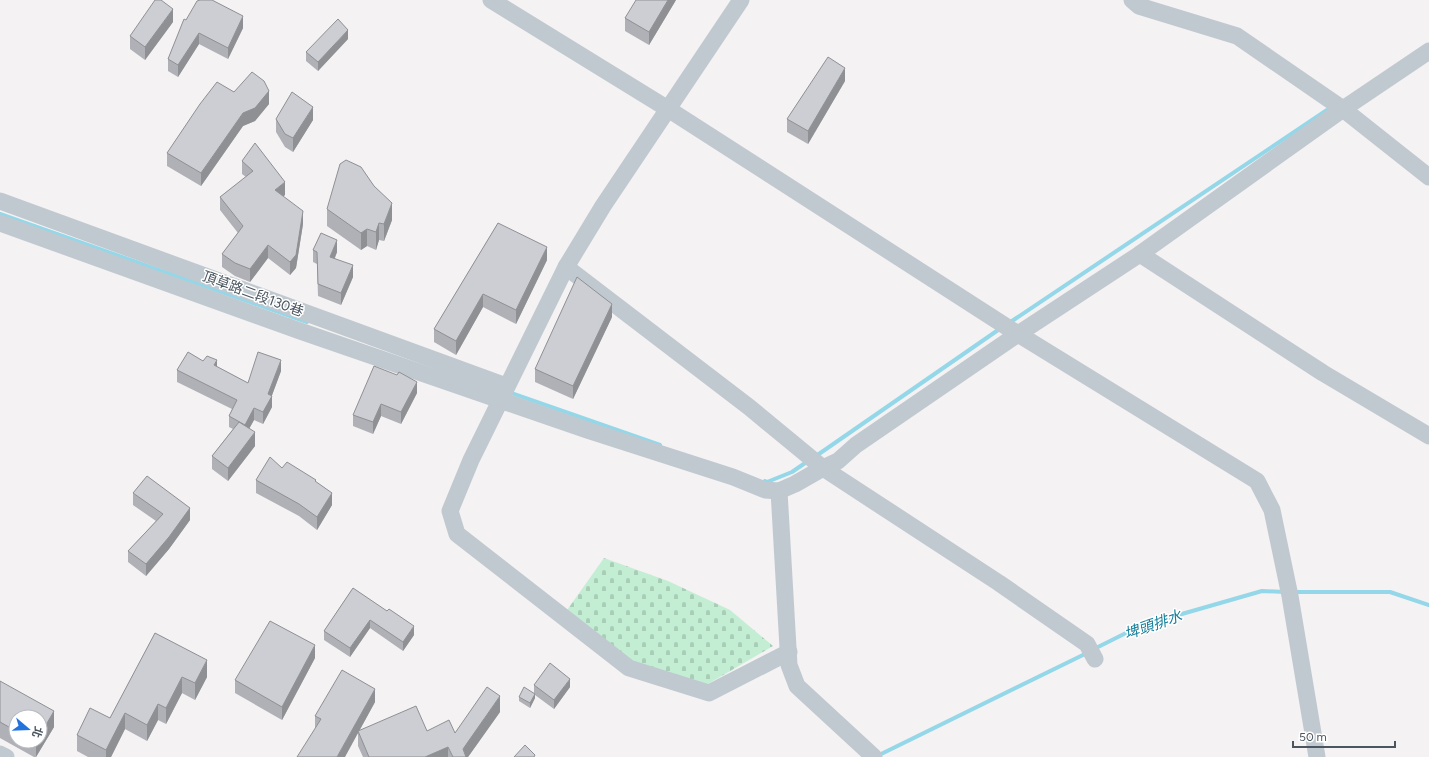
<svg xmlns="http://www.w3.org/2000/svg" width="1429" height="757" font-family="Figtree,'Noto Sans TC',sans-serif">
	<defs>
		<pattern id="cemetery-stones" width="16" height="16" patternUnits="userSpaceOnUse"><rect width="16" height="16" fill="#c3eed4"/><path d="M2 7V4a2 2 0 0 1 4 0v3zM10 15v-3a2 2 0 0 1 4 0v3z" fill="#a9ceb8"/></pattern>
	</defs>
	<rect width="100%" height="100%" fill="#f4f2f2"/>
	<path fill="url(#cemetery-stones)" d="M604,558L668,581L730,610L773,646L701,688L647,671L565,613Z"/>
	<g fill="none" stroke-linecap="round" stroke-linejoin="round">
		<g stroke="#93d7e9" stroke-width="4">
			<path d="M0,214L307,322"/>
			<path d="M1009,323L1327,110"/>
			<path d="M508,392L660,445"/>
			<path d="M816,456L1001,328"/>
			<path d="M765,481L767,482L792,472L808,461"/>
			<path d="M1292,592H1390L1429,605"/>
			<path d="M1094,649L1140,626L1262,591L1285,592"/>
			<path d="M877,756L1087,653"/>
		</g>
		<g stroke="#c0c9d0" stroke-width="17">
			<path d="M491,0L668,109L1018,334L1257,481L1272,510L1290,596L1317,757"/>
			<path d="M741,0L603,206L566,267L471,460L450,511L457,534L629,668L709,693L789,652"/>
			<path d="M1132,0L1139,6L1237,36L1343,109L1429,177"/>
			<path d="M0,201L506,386"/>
			<path d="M0,223L300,331L587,430L733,477L765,490L779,491L795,484L823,468L838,461L856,445L1018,334L1140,254L1343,109L1429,51"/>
			<path d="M1140,254L1323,373L1429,436"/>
			<path d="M566,267L749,407L823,468L999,583L1087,644L1095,659"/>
			<path d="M779,491L789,665L797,686L874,757"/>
			<path d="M0,754L6,757"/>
		</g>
	</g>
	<g fill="#afb1b6" fill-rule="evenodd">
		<path d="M676,0L649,45L625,31V18Z"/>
		<path d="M186,20L243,28L228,59L199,44L178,77L168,71V59Z"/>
		<path d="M173,22L145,60L130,49V36Z"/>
		<path d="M348,39L318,71L306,61V52Z"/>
		<path d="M845,81L808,144L787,132V119Z"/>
		<path d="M234,92L269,104L255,121L243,126L201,186L167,166V153Z"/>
		<path d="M276,119L313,120L293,152L285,147L276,132Z"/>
		<path d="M242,161L285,195L283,196L303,224L296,268L290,275L268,258L250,282L235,276L222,267V254L238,233L220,210V197L246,177L242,174Z"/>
		<path d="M327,209L392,220L384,241L379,240L376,250L367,246L361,250L327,226Z"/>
		<path d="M498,223L547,260L516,324L483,307L456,355L434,342V329Z"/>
		<path d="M313,250L337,252L335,258L353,277L341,305L318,296L317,264L313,262Z"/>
		<path d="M612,317L573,399L535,382V369Z"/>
		<path d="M203,361L217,367L248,383L281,371L272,395V407L263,424L254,420L249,429L255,446L228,481L212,469V456L233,429L229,427V416L232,409L177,382V370Z"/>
		<path d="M397,375L417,393L401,424L381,416L373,434L353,426V415Z"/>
		<path d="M282,468L316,482L332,505L317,530L299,516L256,493V480Z"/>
		<path d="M133,493L190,520L169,549L146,576L128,562V551L156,521L133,505Z"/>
		<path d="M353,588L414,635L403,651L370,628L350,657L324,640V631Z"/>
		<path d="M155,633L207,677L195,700L182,693L166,724L158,720L147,741L125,729L111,757H88L77,751V735L110,718Z"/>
		<path d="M315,658L282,720L235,693V680Z"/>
		<path d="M0,681L54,727L36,757H34L0,738ZM16,717L40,741H16Z"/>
		<path d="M534,685L570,687L554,709L535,695V698L530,708L519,701V697L534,693Z"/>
		<path d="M375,702L359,731H427L455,733L500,712L468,757H363L358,746V732L315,728V716Z"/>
	</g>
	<g fill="#8f9094">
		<path d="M668,0H676L649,45V32Z"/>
		<path d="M173,9V22L145,60V47Z"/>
		<path d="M243,16V28L228,59V48Z"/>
		<path d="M348,30V39L318,71V62Z"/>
		<path d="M199,33V44L178,77V65Z"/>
		<path d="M845,68V81L808,144V131Z"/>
		<path d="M269,91V104L255,121L243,126L201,186V173L243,113Z"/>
		<path d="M313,107V120L293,152V138Z"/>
		<path d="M285,182V195L275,203V190Z"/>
		<path d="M392,203V220L384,241V224Z"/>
		<path d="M303,211V224L296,268L290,275V262Z"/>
		<path d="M379,223V240L376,250V232Z"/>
		<path d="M367,229V246L361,250V233Z"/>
		<path d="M337,240V252L330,269V257Z"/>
		<path d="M268,245V258L250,282V269Z"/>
		<path d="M547,247V260L516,324V310Z"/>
		<path d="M353,265V277L341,305V293Z"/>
		<path d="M483,294V307L456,355V341Z"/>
		<path d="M612,304V317L573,399V386Z"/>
		<path d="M217,360V372L214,365Z"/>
		<path d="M281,360V371L271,398L272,396V407L263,424V412L268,394Z"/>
		<path d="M417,382V393L401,424V412Z"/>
		<path d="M381,404V416L373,434V422Z"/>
		<path d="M254,408V420L245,436V425Z"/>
		<path d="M255,432V446L228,481V468Z"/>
		<path d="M332,493V505L317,530V517Z"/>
		<path d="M190,508V520L169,549L146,576V564Z"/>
		<path d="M370,620V628L350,657V648Z"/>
		<path d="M414,626V635L403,651V642Z"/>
		<path d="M315,645V658L282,720V707Z"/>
		<path d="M207,660V677L195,700V683Z"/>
		<path d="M182,677V693L166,724V708Z"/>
		<path d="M570,679V687L554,709V700Z"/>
		<path d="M375,689V702L345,757H337Z"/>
		<path d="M535,694V698L530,708V703Z"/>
		<path d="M500,696V712L468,757H463V749Z"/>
		<path d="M158,704V720L147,741V725Z"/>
		<path d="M54,711V727L36,757V741H40V735Z"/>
		<path d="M125,713V729L111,757H106V750Z"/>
		<path d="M448,747V757H425Z"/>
	</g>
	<g fill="#ccced4" stroke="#8f9094">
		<path d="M155,0H161L173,9L145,47L130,36Z"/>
		<path d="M200,0H212L243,16L228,48L199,33L178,65L168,59L184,19L186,20L197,1Z"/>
		<path d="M636,0H668L649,32L625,18Z"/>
		<path d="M338,19L348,30L318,62L306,52Z"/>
		<path d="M828,57L845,68L808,131L787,119Z"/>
		<path d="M252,72L264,81L269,91L255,108L243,113L201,173L167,153L200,104L217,82L234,92Z"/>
		<path d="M292,92L313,107L293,138L285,134L276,119Z"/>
		<path d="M255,143L285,182L275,190L303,211L296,255L290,262L268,245L250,269L235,263L222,254L243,226L220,197L253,171L242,161Z"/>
		<path d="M346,160L361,167L374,186L392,203L384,224L379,223L376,232L367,229L361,233L327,209L340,164Z"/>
		<path d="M498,223L547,247L516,310L483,294L456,341L434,329Z"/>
		<path d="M321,233L337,240L330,257L353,265L341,293L318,284L317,252L313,250Z"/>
		<path d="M577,277L612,304L573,386L535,369Z"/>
		<path d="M188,352L203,361L207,356L217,360L214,365L248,383L258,352L281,360L268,394L272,396L263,412L254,408L245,425L229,416L237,400L177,370Z"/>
		<path d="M374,366L397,375L399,372L417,382L401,412L381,404L373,422L353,415Z"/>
		<path d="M239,422L255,432L228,468L212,456Z"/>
		<path d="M270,457L282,468L287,462L316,480L315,481L332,493L317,517L299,504L256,480Z"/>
		<path d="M147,476L190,508L169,537L146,564L128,551L163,514L133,493Z"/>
		<path d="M353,588L387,611L389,609L414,626L403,642L370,620L350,648L324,631Z"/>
		<path d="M270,621L315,645L282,707L235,680Z"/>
		<path d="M155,633L207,660L195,683L182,677L166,708L158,704L147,725L125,713L106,750L77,735L90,708L110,718Z"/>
		<path d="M550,663L570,679L554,700L534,685Z"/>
		<path d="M342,670L375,689L337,757H297L321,719L315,716Z"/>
		<path d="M0,681L54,711L40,735V717H16V731L0,722Z"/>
		<path d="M487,687L500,696L463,749L466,757H453L448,747L425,757H369L358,731L416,706L427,731L449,720L455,733Z"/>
		<path d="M524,687L535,694L530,703L519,697Z"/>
		<path d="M525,745L535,755L534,757H514Z"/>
	</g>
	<g text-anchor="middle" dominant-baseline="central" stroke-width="3" stroke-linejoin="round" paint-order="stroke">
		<g font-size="14" fill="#4a555f" stroke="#fff">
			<text transform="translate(253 294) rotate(20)">頂草路二段130巷</text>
		</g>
		<g font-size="15" font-style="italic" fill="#127d9a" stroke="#fff">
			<text transform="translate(1153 625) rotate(-19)">埤頭排水</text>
		</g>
	</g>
	<g transform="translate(28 729) rotate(109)"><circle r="19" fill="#ffffff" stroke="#b7bbbf"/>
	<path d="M0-3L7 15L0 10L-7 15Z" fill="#2273de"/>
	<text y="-6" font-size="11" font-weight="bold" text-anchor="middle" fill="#4a555f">北</text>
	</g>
	<path d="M1293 741v6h102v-6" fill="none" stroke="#4a555f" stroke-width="2"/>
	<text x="1299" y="741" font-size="12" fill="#4a555f" stroke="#ffffff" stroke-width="3" paint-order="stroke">50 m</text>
</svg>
